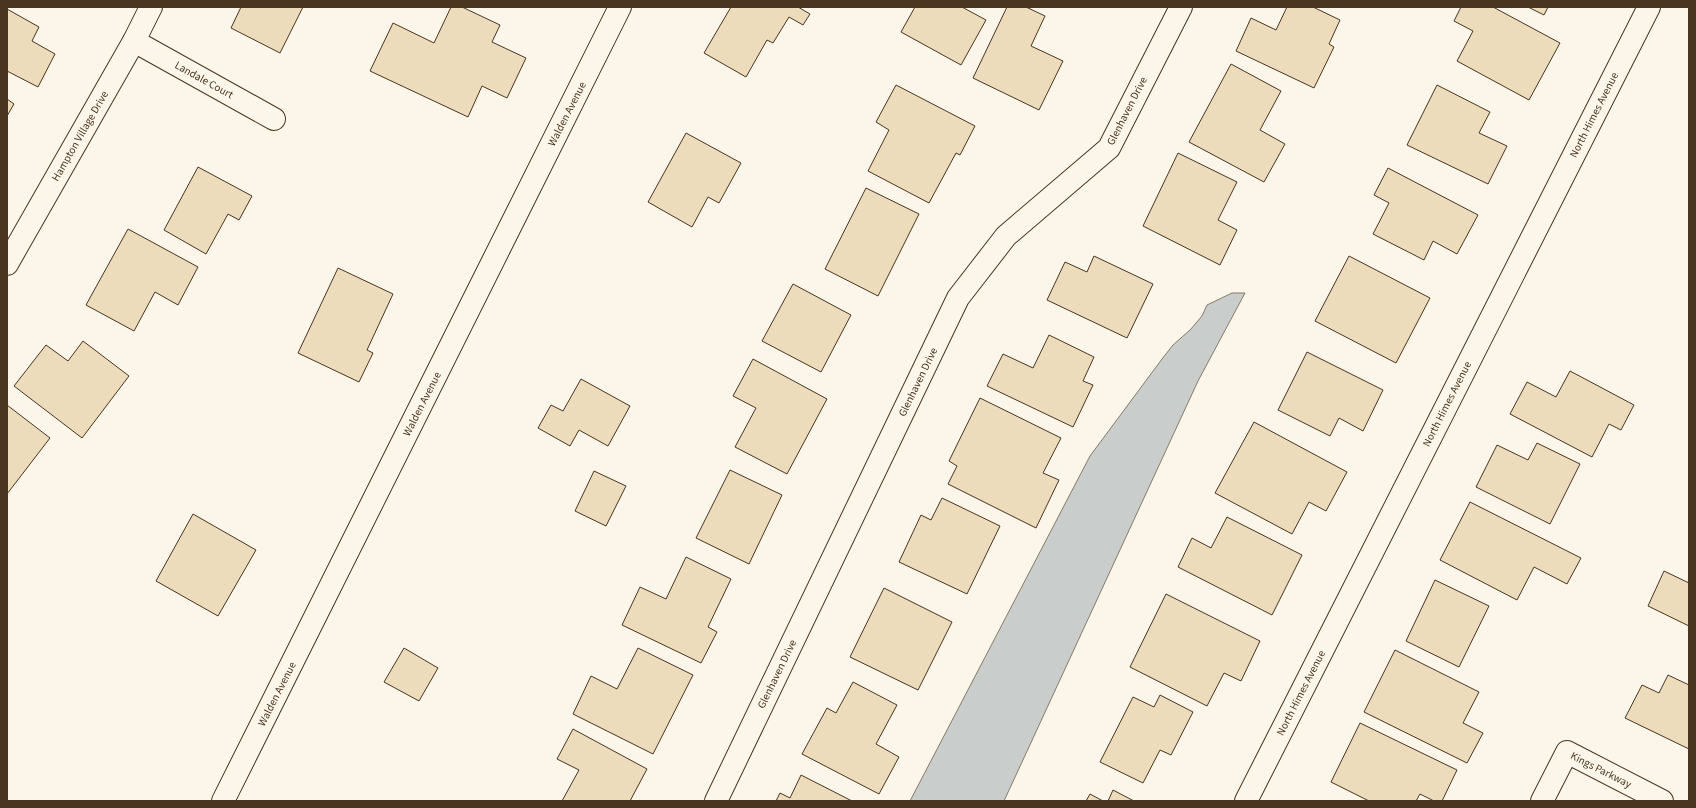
<svg xmlns="http://www.w3.org/2000/svg" width="1696" height="808" font-family="'Source Sans 3',sans-serif">
	<rect width="100%" height="100%" fill="#fbf6e9"/>
	<path fill="#c9cecd" stroke="#887966" d="M1232,293H1245L1198,381L1004,801H910L1090,456L1162,359L1173,345L1190,330L1202,316L1207,305Z"/>
	<g fill="#ecdcbc" stroke="#4a3520">
		<path d="M241,7H303L280,53L231,28Z"/>
		<path d="M451,7H462L500,25L492,42L526,58L507,98L482,86L468,117L370,71L393,23L434,43Z"/>
		<path d="M731,7H798L810,14L803,25L789,17L773,43L767,40L746,77L704,53Z"/>
		<path d="M915,7H962L986,20L961,65L901,32Z"/>
		<path d="M1007,7H1026L1045,16L1031,46L1063,61L1039,110L973,78Z"/>
		<path d="M1287,7H1313L1340,20L1329,44L1334,47L1314,88L1236,51L1251,18L1276,30Z"/>
		<path d="M1461,7H1493L1560,43L1529,100L1457,61L1473,31L1454,21Z"/>
		<path d="M1528,7H1548L1544,15Z"/>
		<path d="M7,9L39,27L32,41L55,54L38,87L7,71Z"/>
		<path d="M1231,64L1281,91L1260,130L1285,144L1264,182L1189,142Z"/>
		<path d="M896,85L975,126L960,155L956,153L929,203L868,171L889,130L876,122Z"/>
		<path d="M1437,85L1490,112L1479,133L1507,146L1488,184L1407,145Z"/>
		<path d="M7,99L14,104L7,116Z"/>
		<path d="M686,133L741,163L719,203L708,197L692,227L648,202Z"/>
		<path d="M1178,153L1237,182L1218,220L1237,230L1220,265L1143,226Z"/>
		<path d="M198,167L252,196L239,220L228,214L206,254L164,230Z"/>
		<path d="M1388,168L1478,215L1457,254L1433,241L1424,260L1373,234L1389,203L1374,195Z"/>
		<path d="M866,188L919,214L878,296L825,269Z"/>
		<path d="M128,229L198,267L178,305L155,292L134,331L86,305Z"/>
		<path d="M1094,256L1153,284L1127,338L1047,300L1065,262L1087,272Z"/>
		<path d="M1349,256L1430,298L1396,363L1315,321Z"/>
		<path d="M338,268L393,294L367,350L373,353L359,382L298,353Z"/>
		<path d="M793,284L851,315L821,372L762,341Z"/>
		<path d="M1049,335L1094,357L1083,381L1093,385L1073,427L987,386L1003,354L1033,368Z"/>
		<path d="M83,341L129,376L82,438L14,386L46,345L68,361Z"/>
		<path d="M1307,352L1383,390L1363,431L1339,418L1330,436L1278,410Z"/>
		<path d="M753,359L827,399L787,474L735,447L756,408L733,396Z"/>
		<path d="M1570,371L1634,405L1621,430L1609,424L1592,457L1510,414L1527,382L1556,397Z"/>
		<path d="M581,379L630,406L608,446L579,430L570,446L538,428L551,405L563,411Z"/>
		<path d="M980,398L1061,438L1043,473L1059,480L1036,528L948,484L957,466L949,461Z"/>
		<path d="M7,405L50,438L7,494Z"/>
		<path d="M1254,422L1347,472L1326,511L1309,502L1292,534L1215,493Z"/>
		<path d="M1537,443L1580,464L1550,524L1476,487L1497,445L1528,460Z"/>
		<path d="M730,470L782,495L749,564L696,538Z"/>
		<path d="M594,471L626,486L606,526L575,511Z"/>
		<path d="M942,498L1000,526L967,594L899,562L921,515L931,520Z"/>
		<path d="M1470,502L1581,558L1567,584L1534,567L1517,600L1440,560Z"/>
		<path d="M193,514L256,550L218,616L156,581Z"/>
		<path d="M1227,517L1302,555L1272,615L1178,567L1192,538L1211,548Z"/>
		<path d="M686,557L731,579L708,627L717,632L701,663L622,625L640,587L666,599Z"/>
		<path d="M1664,571L1689,583V626L1648,606Z"/>
		<path d="M1435,580L1489,606L1459,667L1406,641Z"/>
		<path d="M884,588L952,622L918,690L850,657Z"/>
		<path d="M1166,594L1260,641L1241,681L1224,673L1207,706L1130,667Z"/>
		<path d="M404,648L438,668L419,701L384,682Z"/>
		<path d="M638,648L693,675L653,754L573,714L591,676L617,689Z"/>
		<path d="M1395,650L1479,692L1463,723L1483,733L1467,763L1364,712Z"/>
		<path d="M1668,675L1689,685V749L1625,718L1642,685L1659,693Z"/>
		<path d="M853,682L897,705L876,744L899,757L879,794L802,754L827,708L836,713Z"/>
		<path d="M1160,695L1193,712L1171,755L1160,750L1143,783L1100,762L1133,697L1154,707Z"/>
		<path d="M1360,723L1457,770L1442,801H1434L1420,794L1416,801H1369L1331,782Z"/>
		<path d="M573,729L647,769L630,801H562L579,770L557,759Z"/>
		<path d="M801,775L852,801H776L780,793L790,798Z"/>
		<path d="M1113,790L1134,801H1108Z"/>
		<path d="M1090,794L1103,801H1086Z"/>
	</g>
	<g fill="none" stroke-linecap="round" stroke-linejoin="round">
		<g stroke="#4a3520" stroke-width="24">
			<g id="minor">
				<path d="M134,41L274,119"/>
				<path d="M7,264L134,41L151,7"/>
				<path d="M223,801L620,7"/>
				<path d="M716,801L958,298L1006,236L1109,148L1181,7"/>
				<path d="M1246,801L1649,7"/>
				<path d="M1542,801L1567,752L1662,801"/>
			</g>
		</g>
		<use href="#minor" stroke="#fbf6e9" stroke-width="22"/>
	</g>
	<g text-anchor="middle" dominant-baseline="central" stroke-width="3" stroke-linejoin="round" paint-order="stroke">
		<g font-size="11" fill="#4a3520" stroke="#fbf6e9">
			<text transform="translate(204 80) rotate(29)">Landale Court</text>
			<text transform="translate(1127 111) rotate(-63)">Glenhaven Drive</text>
			<text transform="translate(567 114) rotate(-63)">Walden Avenue</text>
			<text transform="translate(1594 115) rotate(-63)">North Himes Avenue</text>
			<text transform="translate(80 136) rotate(-60)">Hampton Village Drive</text>
			<text transform="translate(918 382) rotate(-64)">Glenhaven Drive</text>
			<text transform="translate(422 404) rotate(-63)">Walden Avenue</text>
			<text transform="translate(1447 404) rotate(-63)">North Himes Avenue</text>
			<text transform="translate(777 674) rotate(-64)">Glenhaven Drive</text>
			<text transform="translate(1301 693) rotate(-63)">North Himes Avenue</text>
			<text transform="translate(277 694) rotate(-63)">Walden Avenue</text>
			<text transform="translate(1601 770) rotate(27)">Kings Parkway</text>
		</g>
	</g>
	<rect width="1696" height="808" fill="none" stroke="#4a3520" stroke-width="16"/>
</svg>
